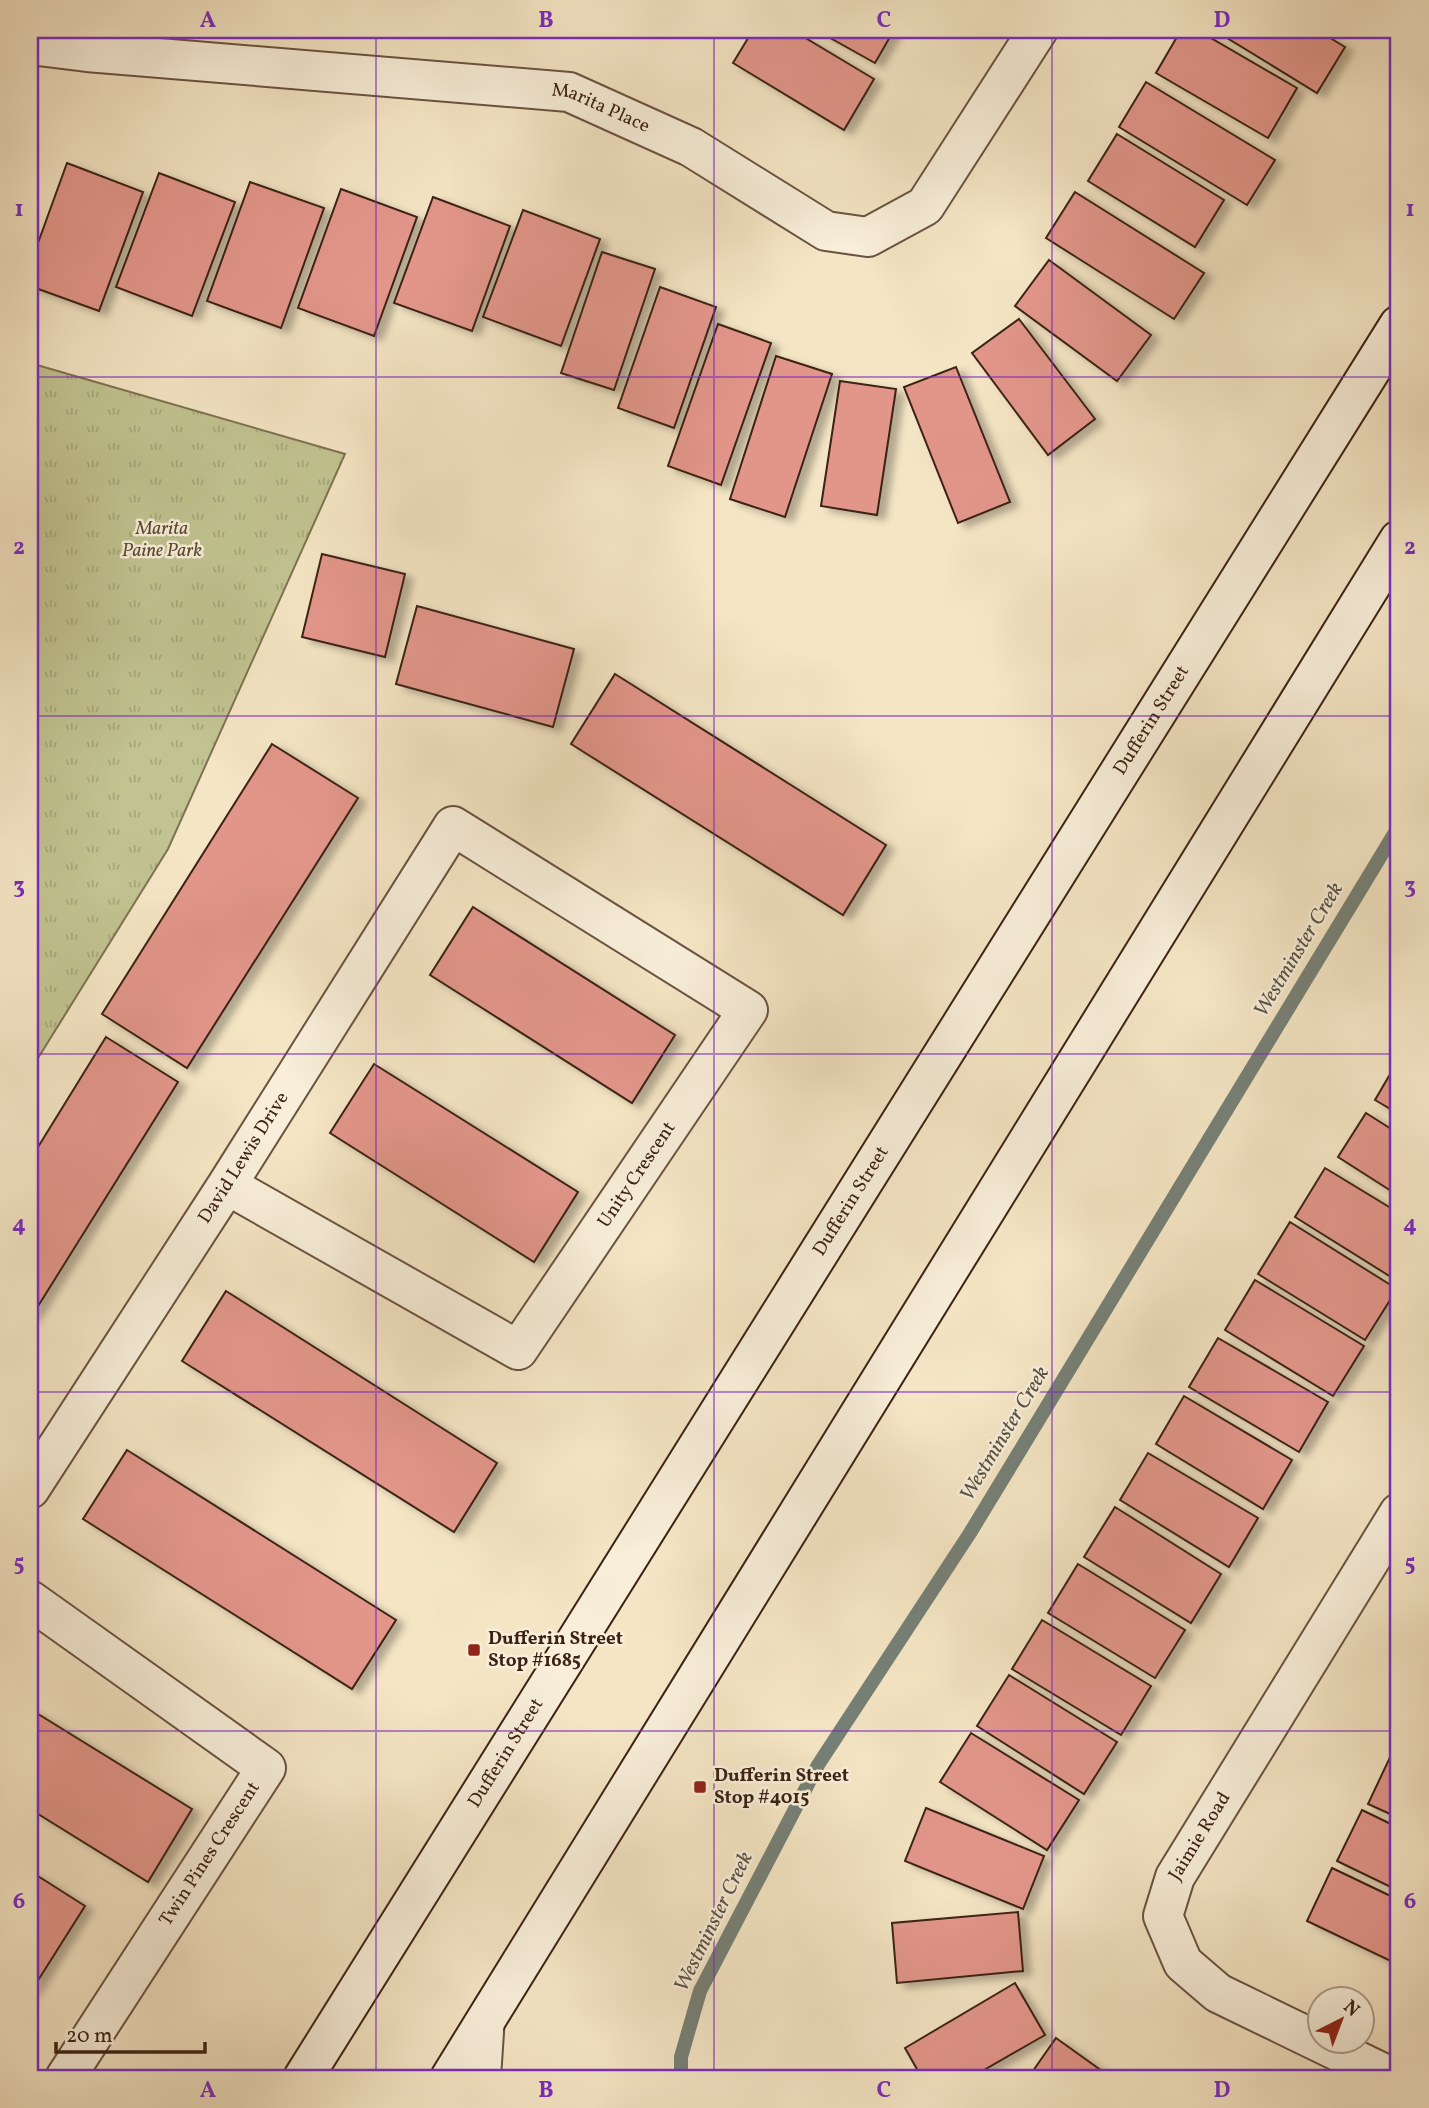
<svg xmlns="http://www.w3.org/2000/svg" width="1429" height="2108" font-family="Vollkorn,serif">
	<defs>
		<pattern id="grass-tufts" width="24" height="20" patternUnits="userSpaceOnUse" patternTransform="scale(1.75)"><rect width="24" height="20" fill="#c1c390"/><path d="M3 7l-1-3M5 7V3M7 7l1-3M15 17l-1-3M17 17v-4M19 17l1-3" fill="none" stroke="#a7a77b"/></pattern>
		<filter id="shadow"><feDropShadow dx="8" dy="4.5" stdDeviation="3.5" flood-color="#0004"/></filter>
	</defs>
	<rect width="100%" height="100%" fill="#f4e5c4"/>
	<filter id="stains"><feTurbulence type="fractalNoise" baseFrequency=".00286" numOctaves="4"/><feColorMatrix values="0 0 0 0 .2 0 0 0 0 .09 0 0 0 0 .02 0 0 0 .5 -.17"/></filter>
	<radialGradient id="worn" r=".72"><stop offset=".6" stop-color="#630" stop-opacity="0"/><stop offset="1" stop-color="#630" stop-opacity=".3"/></radialGradient>
	<path fill="url(#grass-tufts)" stroke="#7e7252" stroke-width="2" d="M30,363L345,454L168,849L30,1071Z"/>
	<g fill="none" stroke-linecap="round" stroke-linejoin="round">
		<path stroke="#768076" stroke-width="14" d="M681,2078V2057L700,1991L818,1765L970,1533L1399,826"/>
	</g>
	<g fill="#e2968a" stroke="#3c2214" stroke-width="2" filter="url(#shadow)">
		<path d="M753,30H792L874,79L844,130L733,63Z"/>
		<path d="M816,30H894L875,63Z"/>
		<path d="M1181,30H1197L1297,88L1268,138L1156,73Z"/>
		<path d="M1214,30H1317L1345,47L1317,93Z"/>
		<path d="M1146,82L1275,160L1247,205L1119,127Z"/>
		<path d="M1117,134L1224,200L1195,247L1088,181Z"/>
		<path d="M67,163L143,192L99,311L30,286V265Z"/>
		<path d="M159,173L235,202L192,316L116,287Z"/>
		<path d="M250,182L324,208L281,328L207,301Z"/>
		<path d="M341,189L417,217L374,336L298,308Z"/>
		<path d="M1075,192L1204,273L1174,319L1046,238Z"/>
		<path d="M433,197L510,226L472,331L394,303Z"/>
		<path d="M523,210L600,239L561,346L483,317Z"/>
		<path d="M602,252L655,269L614,390L561,373Z"/>
		<path d="M1049,260L1151,335L1117,381L1015,306Z"/>
		<path d="M660,287L716,307L674,428L618,408Z"/>
		<path d="M1019,319L1095,419L1048,455L972,353Z"/>
		<path d="M718,324L771,343L721,485L668,466Z"/>
		<path d="M776,356L832,374L785,517L730,499Z"/>
		<path d="M956,367L1010,502L958,523L904,387Z"/>
		<path d="M840,381L896,389L877,515L821,506Z"/>
		<path d="M322,554L405,574L385,657L302,637Z"/>
		<path d="M417,606L574,649L553,727L396,684Z"/>
		<path d="M615,674L886,845L843,915L571,744Z"/>
		<path d="M272,744L358,798L187,1068L102,1014Z"/>
		<path d="M473,907L675,1035L632,1103L430,975Z"/>
		<path d="M106,1037L178,1082L30,1319V1160Z"/>
		<path d="M1399,1059V1114L1375,1100Z"/>
		<path d="M374,1064L578,1192L534,1262L330,1133Z"/>
		<path d="M1366,1113L1399,1134V1196L1338,1157Z"/>
		<path d="M1325,1168L1399,1213V1282L1295,1217Z"/>
		<path d="M1290,1222L1397,1289L1365,1340L1258,1274Z"/>
		<path d="M1255,1280L1364,1346L1333,1396L1225,1330Z"/>
		<path d="M226,1291L497,1463L454,1532L182,1361Z"/>
		<path d="M1218,1338L1328,1402L1299,1452L1189,1387Z"/>
		<path d="M1184,1396L1292,1460L1263,1509L1156,1444Z"/>
		<path d="M127,1450L396,1620L352,1689L83,1519Z"/>
		<path d="M1148,1453L1258,1518L1229,1567L1120,1500Z"/>
		<path d="M1115,1507L1221,1574L1191,1623L1084,1557Z"/>
		<path d="M1078,1564L1185,1630L1155,1678L1048,1613Z"/>
		<path d="M1042,1620L1151,1686L1121,1735L1012,1669Z"/>
		<path d="M1009,1675L1117,1742L1084,1794L977,1726Z"/>
		<path d="M30,1709L192,1809L148,1882L30,1809Z"/>
		<path d="M971,1733L1079,1800L1047,1850L940,1782Z"/>
		<path d="M1392,1753L1399,1756V1818L1368,1804Z"/>
		<path d="M926,1808L1044,1856L1023,1909L905,1861Z"/>
		<path d="M1362,1810L1399,1828V1891L1337,1861Z"/>
		<path d="M1332,1868L1399,1900V1965L1307,1921Z"/>
		<path d="M30,1871L85,1906L30,1993Z"/>
		<path d="M1018,1912L1023,1971L897,1983L892,1923Z"/>
		<path d="M1015,1983L1045,2035L970,2078H922L905,2048Z"/>
		<path d="M1056,2038L1102,2071L1097,2078H1028Z"/>
	</g>
	<g fill="none" stroke-linecap="round" stroke-linejoin="round">
		<g stroke="#6a5340" stroke-width="30">
			<path id="lane" d="M487,2078L491,2017"/>
		</g>
		<g stroke="#6a5340" stroke-width="42">
			<g id="street">
				<path id="s1" d="M30,45L87,52L569,92L691,147L826,231L868,237L925,206L1038,30"/>
				<path id="s2" d="M30,1489L227,1185L453,826L748,1010L518,1350L227,1185"/>
				<path d="M30,1600L266,1768L65,2078"/>
				<path id="s3" d="M1393,2078L1218,1993L1183,1963L1163,1916L1175,1877L1399,1513"/>
			</g>
		</g>
		<g stroke="#3c2214" stroke-width="42">
			<g id="secondary">
				<path id="s4" d="M303,2078L1399,325"/>
				<path d="M450,2078L1399,540"/>
			</g>
		</g>
		<use href="#lane" stroke="#f8eed9" stroke-width="26"/>
		<use href="#street" stroke="#f8eed9" stroke-width="38"/>
		<use href="#secondary" stroke="#f8eed9" stroke-width="38"/>
	</g>
	<path fill="none" stroke="#7b2cbf" stroke-width="2" stroke-opacity="0.55" d="M376,30V2078M714,30V2078M1052,30V2078M30,377H1399M30,716H1399M30,1054H1399M30,1392H1399M30,1731H1399"/>
	<g fill="#8f2418" stroke="#f8eed9" stroke-width="2.5">
		<rect x="467" y="1643" width="14" height="14" rx="3.5"/>
		<rect x="693" y="1780" width="14" height="14" rx="3.5"/>
	</g>
	<g text-anchor="middle" dominant-baseline="central" stroke-width="5" stroke-linejoin="round" paint-order="stroke">
		<g font-size="19" fill="#3c2214" stroke="#f8eed9">
			<text stroke="none"><textPath href="#s1" startOffset="576">Marita Place</textPath></text>
			<text stroke="none"><textPath href="#s4" startOffset="1601">Dufferin Street</textPath></text>
			<text stroke="none"><textPath href="#s2" startOffset="394">David Lewis Drive</textPath></text>
			<text transform="translate(637 1175) rotate(-56)">Unity Crescent</text>
			<text stroke="none"><textPath href="#s4" startOffset="1034">Dufferin Street</textPath></text>
			<text stroke="none"><textPath href="#s4" startOffset="383">Dufferin Street</textPath></text>
			<text stroke="none"><textPath href="#s3" startOffset="380">Jaimie Road</textPath></text>
			<text transform="translate(210 1854) rotate(-57)">Twin Pines Crescent</text>
		</g>
		<g font-size="19" font-style="italic" fill="#5d4a33" stroke="#f8eed9">
			<text x="162" y="529">Marita<tspan x="162" dy="22">Paine Park</tspan></text>
		</g>
		<g font-size="19" font-weight="bold" fill="#3c2214" stroke="#f8eed9" text-anchor="start">
			<text x="488" y="1639">Dufferin Street<tspan x="488" dy="22">Stop #1685</tspan></text>
			<text x="714" y="1776">Dufferin Street<tspan x="714" dy="22">Stop #4015</tspan></text>
		</g>
		<g font-size="21" font-style="italic" fill="#595145" stroke="#f8eed9">
			<text transform="translate(1299 950) rotate(-59)">Westminster Creek</text>
			<text transform="translate(1005 1434) rotate(-59)">Westminster Creek</text>
			<text transform="translate(714 1922) rotate(-64)">Westminster Creek</text>
		</g>
	</g>
	<rect width="1429" height="2108" fill="none" stroke="#f4e5c4" stroke-width="77"/>
	<g transform="translate(1341 2020) rotate(42)"><circle r="33" fill="#f8eed9" stroke="#ad9c8a" stroke-width="2"/>
	<path d="M0-5L12 26L0 18L-12 26Z" fill="#8f2418"/>
	<text y="-10" font-size="19" font-weight="bold" text-anchor="middle" fill="#3c2214">N</text>
	</g>
	<path d="M56 2042v10h149v-10" fill="none" stroke="#3c2214" stroke-width="3.5"/>
	<text x="66" y="2042" font-size="21" fill="#3c2214" stroke="#f8eed9" stroke-width="5" paint-order="stroke">20 m</text>
	<rect x="38" y="38" width="1352" height="2032" fill="none" stroke="#7b2cbf" stroke-width="2.5"/>
	<g font-size="23" text-anchor="middle" font-weight="bold" fill="#7b2cbf">
		<text x="208" y="27">A</text>
		<text x="546" y="27">B</text>
		<text x="884" y="27">C</text>
		<text x="1222" y="27">D</text>
		<text x="19" y="216">1</text>
		<text x="1410" y="216">1</text>
		<text x="19" y="554">2</text>
		<text x="1410" y="554">2</text>
		<text x="19" y="893">3</text>
		<text x="1410" y="893">3</text>
		<text x="19" y="1231">4</text>
		<text x="1410" y="1231">4</text>
		<text x="19" y="1570">5</text>
		<text x="1410" y="1570">5</text>
		<text x="19" y="1908">6</text>
		<text x="1410" y="1908">6</text>
		<text x="208" y="2097">A</text>
		<text x="546" y="2097">B</text>
		<text x="884" y="2097">C</text>
		<text x="1222" y="2097">D</text>
	</g>
	<rect width="100%" height="100%" filter="url(#stains)"/>
	<rect width="100%" height="100%" fill="url(#worn)"/>
</svg>
